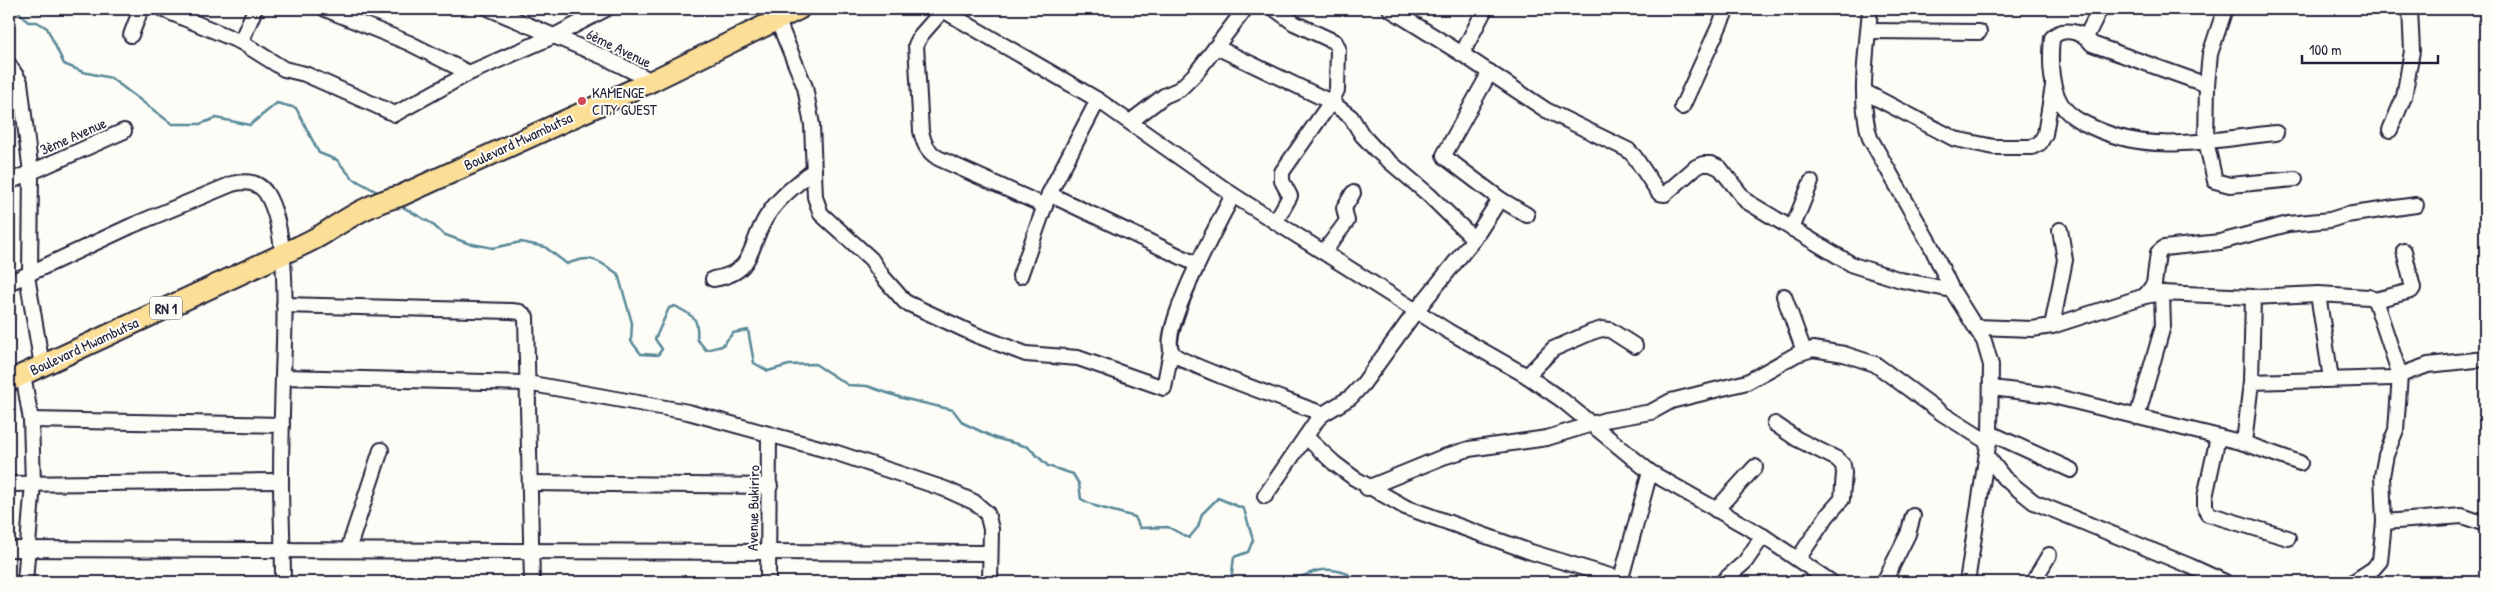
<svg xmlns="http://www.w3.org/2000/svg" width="2494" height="591" font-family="'Patrick Hand',sans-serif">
	<rect width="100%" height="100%" fill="#fdfcf7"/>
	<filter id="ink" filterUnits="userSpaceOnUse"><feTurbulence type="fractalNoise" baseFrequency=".02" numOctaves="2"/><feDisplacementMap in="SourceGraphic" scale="10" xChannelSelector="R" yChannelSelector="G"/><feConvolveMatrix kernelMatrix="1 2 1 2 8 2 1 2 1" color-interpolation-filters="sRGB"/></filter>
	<g filter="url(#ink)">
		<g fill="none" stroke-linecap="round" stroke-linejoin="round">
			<g stroke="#578897" stroke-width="2.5">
				<path d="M16,9L28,22H37L47,28L64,64L83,72L111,78L172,124H200L216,118L250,125L277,103L296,108L319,153L337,160L352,178L379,193"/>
				<path d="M399,205L431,223L443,234L467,243L493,248L521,242L545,247L567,264C592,254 598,260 618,274L632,323L631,341L641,354L658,355L662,349L655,339L669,308L675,306C693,316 699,317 697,339L706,350L722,346L733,333L748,330L754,363L768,371L789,365L815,364L848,385L867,386L902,398L953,410L963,423L995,438L1028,447L1048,466L1073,474L1079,484L1081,499L1095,506L1135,517L1140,528L1168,527L1189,538L1198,527L1202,514L1218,498L1244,509L1253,540L1248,552L1234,557L1231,581L1234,582"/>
				<path d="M1290,582C1313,571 1323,565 1348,574L1353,582"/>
			</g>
			<g stroke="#22223b" stroke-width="18">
				<g id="minor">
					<path d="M162,9L241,42L284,69L305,74L395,114L469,73L554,36L606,9"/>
					<path d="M325,9L409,43L469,73"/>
					<path d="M490,9L606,58L652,81"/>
					<path d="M941,9L1098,100L1233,195L1448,331L1527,376L1562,400L1650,472L1763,536L1831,582"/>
					<path d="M1275,9L1294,23L1335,42L1338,48L1337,90L1331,102L1282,172V181L1290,196L1276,221"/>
					<path d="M1390,9L1462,54L1546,110L1628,150L1634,156L1659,193L1665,194L1696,167L1703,164H1711L1720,168L1746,201L1853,265L1901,280L1952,290"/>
					<path d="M1870,9C1867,49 1858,99 1870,138L1931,246L1952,290L1984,341L1991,365L1990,433L1967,582"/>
					<path d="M2100,9L2086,37L2092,44L2207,85L2210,54L2225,9"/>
					<path d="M943,10L921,35L916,45L921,131C924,144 927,151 938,158L1045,206"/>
					<path d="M777,19L805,87L812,125L815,197L821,214L871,259L883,277L905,302L976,335L1026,354L1078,358L1164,388L1171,351"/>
					<path d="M1868,31L1979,32"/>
					<path d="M131,35L141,9"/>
					<path d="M2086,37C2075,31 2061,28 2052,38C2050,58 2050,84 2060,102C2067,115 2079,121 2092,127C2153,156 2212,139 2276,133"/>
					<path d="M241,42L255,9"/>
					<path d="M1216,47L1331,102L1351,117L1362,135L1376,150L1429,195L1474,239"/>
					<path d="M1462,54L1485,9"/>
					<path d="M9,65L20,82L31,173L30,273"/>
					<path d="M1490,72L1444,155L1446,158L1500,199L1527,215"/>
					<path d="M2207,85L2206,141L2215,181L2230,185L2295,179"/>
					<path d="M1865,92L1955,139L1994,147H2032L2040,143L2045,134L2053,86"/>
					<path d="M1682,107L1727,9"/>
					<path d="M1130,122L1164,96L1180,89L1196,73L1245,9"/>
					<path d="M2390,130L2404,97L2412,51L2410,9"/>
					<path d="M9,182L124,131"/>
					<path d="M1049,194L1196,264"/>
					<path d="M1233,195C1221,218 1159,331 1172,352C1178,363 1303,406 1323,414"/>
					<path d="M1792,229L1811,182"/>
					<path d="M1324,252L1347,221L1344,208L1353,193"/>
					<path d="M27,276L42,366"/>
					<path d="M1020,276L1049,194L1098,100"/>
					<path d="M713,279C756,273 748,245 767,216C779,197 797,184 814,170"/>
					<path d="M9,283L131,226L232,184C244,181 258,181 266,193C291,232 284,331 283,377C282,411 281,445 281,480C281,514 283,548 283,582"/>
					<path d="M1784,296L1804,351"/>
					<path d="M2145,296L2162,293L2253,297L2318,294"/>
					<path d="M2375,300L2411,291L2413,288L2404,251"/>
					<path d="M284,305L511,311L520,312L526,317L532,582"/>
					<path d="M2052,326L2065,260L2060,230"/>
					<path d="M1976,327L2032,329L2052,326L2145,296L2154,284L2158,253L2164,248L2220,242L2288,224L2330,220L2346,215L2416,205"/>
					<path d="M23,374L31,420L33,483L25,582"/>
					<path d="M1527,376L1553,349L1592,332L1602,329L1610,330L1635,346"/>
					<path d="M283,377L527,383L688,412L834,452L945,489L974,502L987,513L991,529L990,582"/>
					<path d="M2331,379L2318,294L2369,297L2375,300L2400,375L2398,403L2396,430L2386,455L2382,476L2384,522L2380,561L2373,569L2353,582"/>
					<path d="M2251,382L2253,297"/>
					<path d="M1992,388L2049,395L2244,443L2251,382L2392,378L2428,365L2485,359"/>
					<path d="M2137,417L2163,326L2162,293"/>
					<path d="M31,420L282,425"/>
					<path d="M1775,424L1797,439L1837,459L1843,465L1844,473L1842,499L1827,516L1798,559"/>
					<path d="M1990,433L2071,470"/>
					<path d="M1306,437L1334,463L1354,478L1405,507L1531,552L1620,579"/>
					<path d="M2218,437L2205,497V506L2208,514L2288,538"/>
					<path d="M2244,443L2300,463"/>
					<path d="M1987,456L2004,478L2034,502L2190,566L2225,582"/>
					<path d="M531,483L770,486"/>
					<path d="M9,484L281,481"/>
					<path d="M1367,488L1443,457L1469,449L1547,438L1605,420L1651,412L1671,401L1747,382L1797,354L1813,349L1844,354L1875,364L1943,414L1989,443"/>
					<path d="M1265,496L1317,420L1323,414L1351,397L1363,384L1416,311L1474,239L1500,199"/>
					<path d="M1716,510L1755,467"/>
					<path d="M2384,522L2462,516L2485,524"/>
					<path d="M9,549L990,553"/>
					<path d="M348,550L381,450"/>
					<path d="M768,582L769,434"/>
					<path d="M1620,582L1650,472"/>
					<path d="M1722,582L1745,562L1763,536"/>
					<path d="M1884,582L1908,534L1913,516"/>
					<path d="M2033,582L2049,555"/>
				</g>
			</g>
			<g stroke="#22223b" stroke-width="24">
				<path id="highway" d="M9,381L281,255C295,248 310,242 323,234C348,218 371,203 400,196L652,81L799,9"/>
			</g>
			<use href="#minor" stroke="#fdfcf7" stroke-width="14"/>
			<use href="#highway" stroke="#fbdf96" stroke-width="20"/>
		</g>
	</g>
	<circle fill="#d1495b" stroke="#fdfcf7" stroke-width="2" cx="582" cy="101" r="5"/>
	<g text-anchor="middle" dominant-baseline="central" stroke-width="4" stroke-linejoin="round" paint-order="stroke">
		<rect fill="#fdfcf7" stroke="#646373" stroke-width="1" x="150" y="296.5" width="32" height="23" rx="4"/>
		<g font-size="14" font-weight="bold" fill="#22223b">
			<text x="166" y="308">RN 1</text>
		</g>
		<g font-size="15" fill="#22223b" stroke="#fdfcf7">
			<text transform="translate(619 48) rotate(26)">6ème Avenue</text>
			<text transform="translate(73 136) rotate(-24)">3ème Avenue</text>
			<text transform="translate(518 141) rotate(-25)">Boulevard Mwambutsa</text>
			<text transform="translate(84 346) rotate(-25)">Boulevard Mwambutsa</text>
			<text transform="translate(753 508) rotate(-89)">Avenue Bukiriro</text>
		</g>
		<g font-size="15" fill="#22223b" stroke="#fdfcf7" text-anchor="start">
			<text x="592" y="92">KAMENGE<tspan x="592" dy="17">CITY GUEST</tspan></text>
		</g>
	</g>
	<rect width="2494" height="591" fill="none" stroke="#fdfcf7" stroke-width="30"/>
	<rect x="15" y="15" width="2464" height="561" fill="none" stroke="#22223b" stroke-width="2" filter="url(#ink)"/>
	<path d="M2302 55v8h136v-8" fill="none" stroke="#22223b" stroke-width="2.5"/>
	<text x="2309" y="55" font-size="15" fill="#22223b" stroke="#fdfcf7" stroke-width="4" paint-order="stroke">100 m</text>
</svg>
